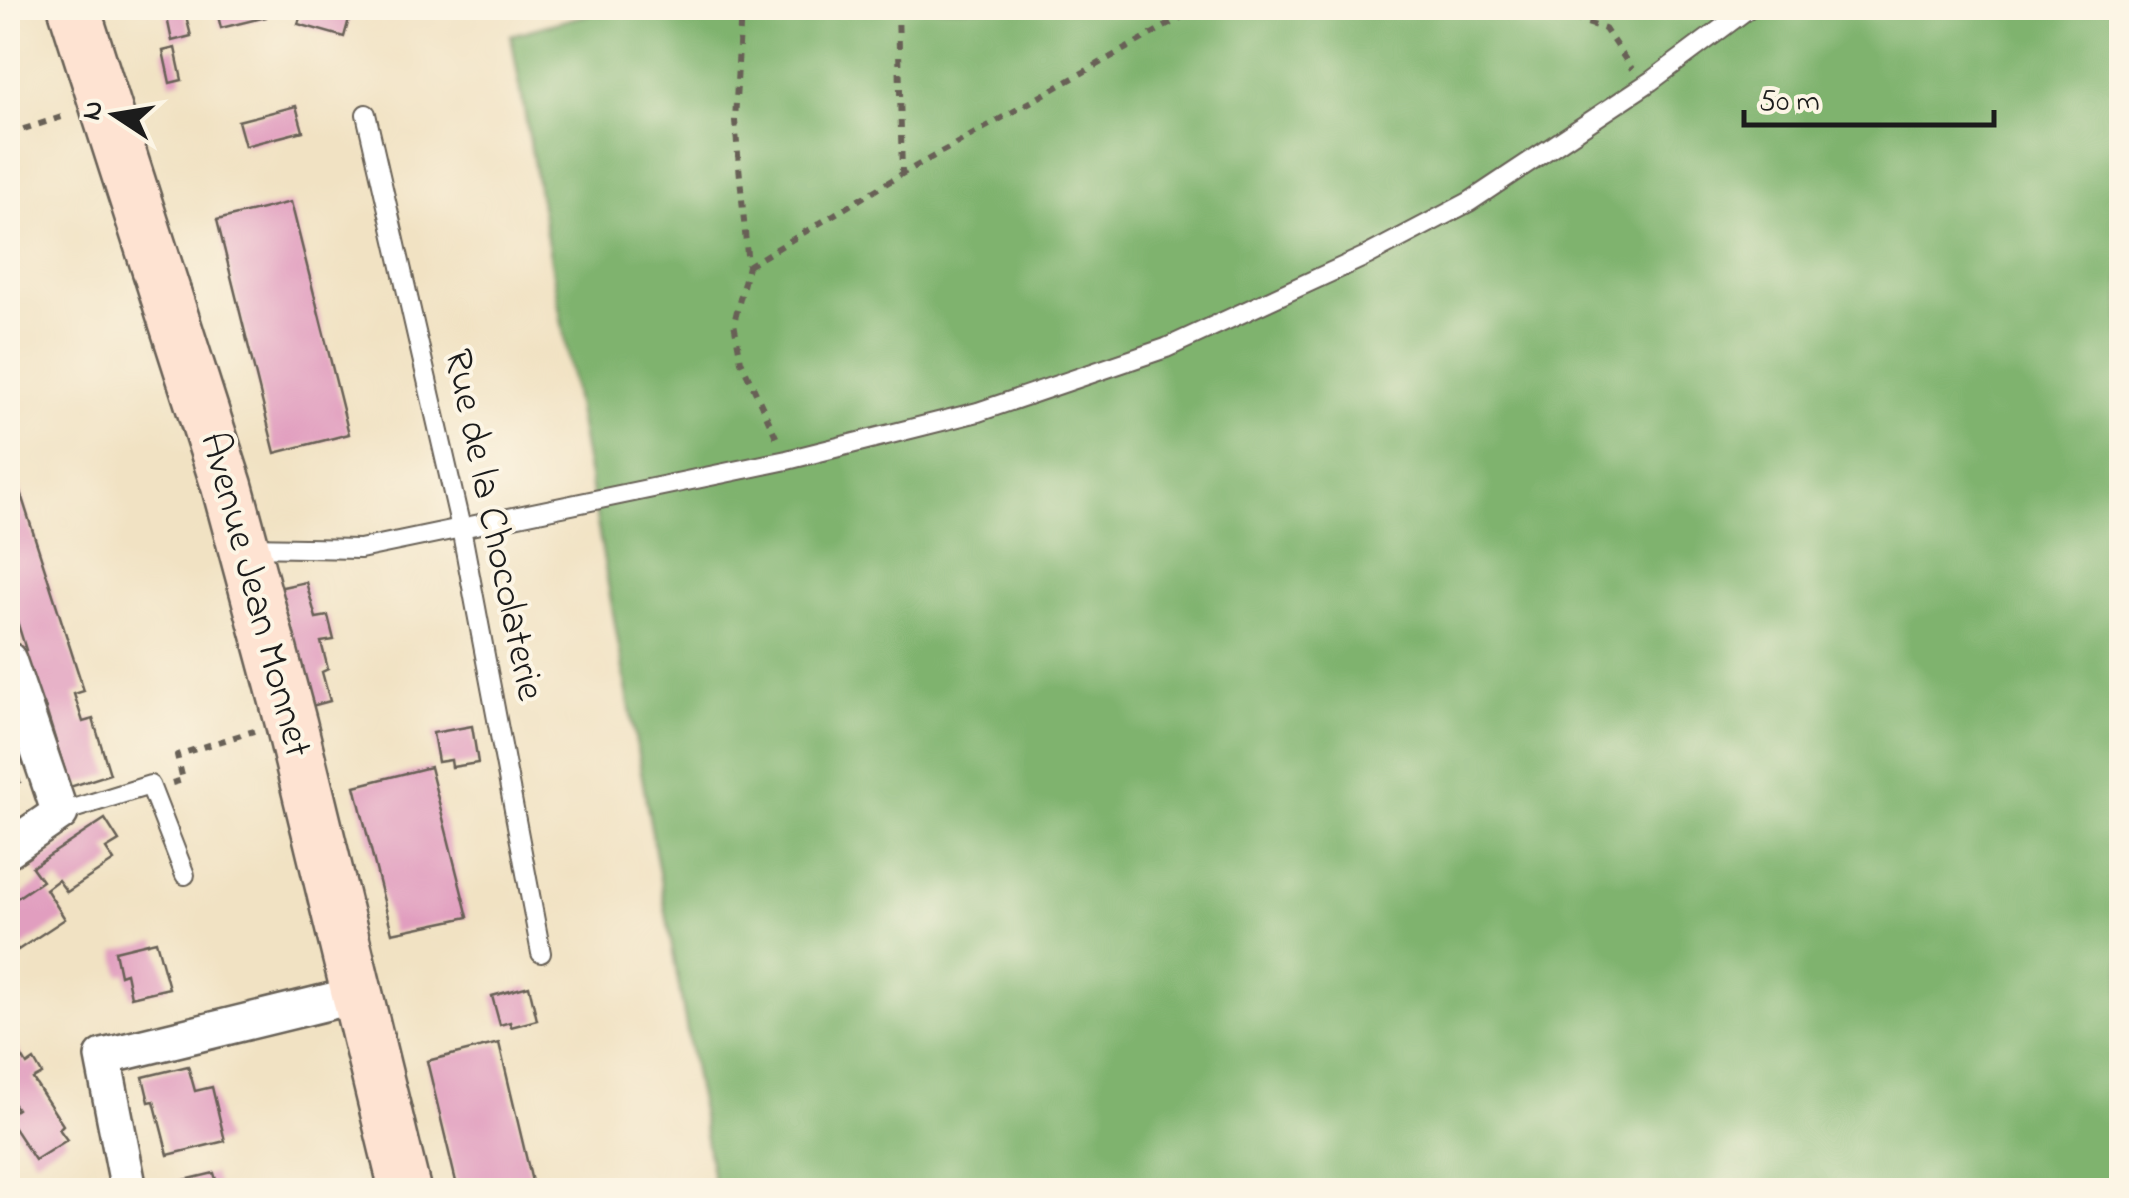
<svg xmlns="http://www.w3.org/2000/svg" width="2129" height="1198" font-family="'Indie Flower',sans-serif">
	<rect width="100%" height="100%" fill="#fcf5e5"/>
	<filter id="ink" filterUnits="userSpaceOnUse"><feTurbulence type="fractalNoise" baseFrequency=".01" numOctaves="2"/><feDisplacementMap in="SourceGraphic" scale="20" xChannelSelector="R" yChannelSelector="G"/><feConvolveMatrix kernelMatrix="1 2 1 2 8 2 1 2 1" color-interpolation-filters="sRGB"/></filter>
	<filter id="wash" filterUnits="userSpaceOnUse"><feTurbulence type="fractalNoise" baseFrequency=".0048" numOctaves="4" result="noise"/><feDisplacementMap in="SourceGraphic" scale="40" xChannelSelector="R" yChannelSelector="G"/><feGaussianBlur stdDeviation="2.25" result="paint"/><feColorMatrix in="noise" values="0 0 0 0 0 0 0 0 0 0 0 0 0 0 0 0 0 1.4 0 .05"/><feComposite in="paint" operator="in"/></filter>
	<g filter="url(#wash)">
		<rect width="100%" height="100%" fill="#f1e2c3"/>
		<path fill="#7fb36e" stroke="#4e6845" stroke-width="2.5" d="M611,8H2121V1190H715L511,35Z"/>
		<g id="blocks">
			<g fill="#e19ebf">
				<path d="M165,8H184L191,36L172,41Z"/>
				<path d="M216,8H264L266,17L221,28Z"/>
				<path d="M303,8H352L344,37L298,24Z"/>
				<path d="M175,48L182,80L170,83L163,51Z"/>
				<path d="M296,106L303,131L245,146L238,121Z"/>
				<path d="M291,202L349,434L275,453L217,220Z"/>
				<path d="M8,454L84,691L74,694L83,722L93,719L110,774L70,787L44,703L36,705L19,653L26,650L8,592Z"/>
				<path d="M306,582L316,618L328,616L334,640L321,642L328,669L322,672L330,701L308,707L278,588Z"/>
				<path d="M472,726L478,763L452,767L451,760L438,762L433,733Z"/>
				<path d="M8,746L20,782L8,786Z"/>
				<path d="M430,767L468,917L392,933L355,786Z"/>
				<path d="M105,819L119,841L106,849L114,861L67,892L58,880L46,889L65,919L18,950L8,934V904L42,881L32,867Z"/>
				<path d="M156,941L169,988L131,997L126,973L120,975L115,951Z"/>
				<path d="M529,986L537,1020L511,1027L510,1022L500,1025L492,996Z"/>
				<path d="M8,1034L27,1065L34,1060L42,1074L33,1079L63,1125L59,1129L67,1140L35,1160L8,1119V1115L17,1109L8,1096Z"/>
				<path d="M499,1043L534,1190H458L427,1061Z"/>
				<path d="M188,1066L195,1091L212,1087L225,1141L168,1155L154,1101L149,1102L143,1077Z"/>
				<path d="M214,1173L219,1190H174L172,1183Z"/>
			</g>
		</g>
	</g>
	<g filter="url(#ink)">
		<use href="#blocks" fill-opacity="0" stroke="#676156" stroke-width="2.5"/>
		<g fill="none" stroke-linecap="round" stroke-linejoin="round">
			<g stroke="#676156" stroke-width="22">
				<g id="lane">
					<path d="M366,114L461,528L541,953"/>
					<path d="M248,547L360,549L787,460L978,412L1166,348L1368,255L1469,202L1651,81L1749,8"/>
					<path d="M60,813L150,785L185,875"/>
				</g>
			</g>
			<g stroke="#676156" stroke-width="40">
				<g id="street">
					<path d="M8,660L60,813L8,849"/>
					<path d="M129,1190L103,1057L356,995"/>
				</g>
			</g>
			<g stroke="#676156" stroke-width="55">
				<path id="secondary" d="M74,8L227,486L291,723L405,1190"/>
			</g>
			<g stroke="#676156" stroke-width="6" stroke-dasharray="8 8" stroke-linecap="butt">
				<path d="M741,8L735,121L748,266L734,323L741,361L778,441"/>
				<path d="M898,8L902,174"/>
				<path d="M1434,8L1485,16L1494,8"/>
				<path d="M1542,8L1605,29L1632,69"/>
				<path d="M8,134L68,115"/>
				<path d="M748,266L902,174L1198,8"/>
				<path d="M172,783L183,780L177,755L254,731"/>
			</g>
			<use href="#lane" stroke="#fff" stroke-width="18"/>
			<use href="#street" stroke="#fff" stroke-width="35"/>
			<use href="#secondary" stroke="#fee3d2" stroke-width="50"/>
		</g>
	</g>
	<g text-anchor="middle" dominant-baseline="central" stroke-width="8" stroke-linejoin="round" paint-order="stroke">
		<g font-size="40" fill="#1c1c1c" stroke="#fcf5e5">
			<text transform="translate(492 525) rotate(78)">Rue de la Chocolaterie</text>
			<text transform="translate(254 595) rotate(75)">Avenue Jean Monnet</text>
		</g>
	</g>
	<rect width="2129" height="1198" fill="none" stroke="#fcf5e5" stroke-width="40"/>
	<g transform="translate(115 115) rotate(282)" stroke="#fcf5e5" stroke-width="8" paint-order="stroke">
	<path d="M0-8L18 38L0 25L-18 38Z" fill="#1c1c1c"/>
	<text y="-15" font-size="28" font-weight="bold" text-anchor="middle" fill="#1c1c1c">N</text>
	</g>
	<path d="M1744 110v15h250v-15" fill="none" stroke="#1c1c1c" stroke-width="5"/>
	<text x="1759" y="110" font-size="30" fill="#1c1c1c" stroke="#fcf5e5" stroke-width="8" paint-order="stroke">50 m</text>
</svg>
